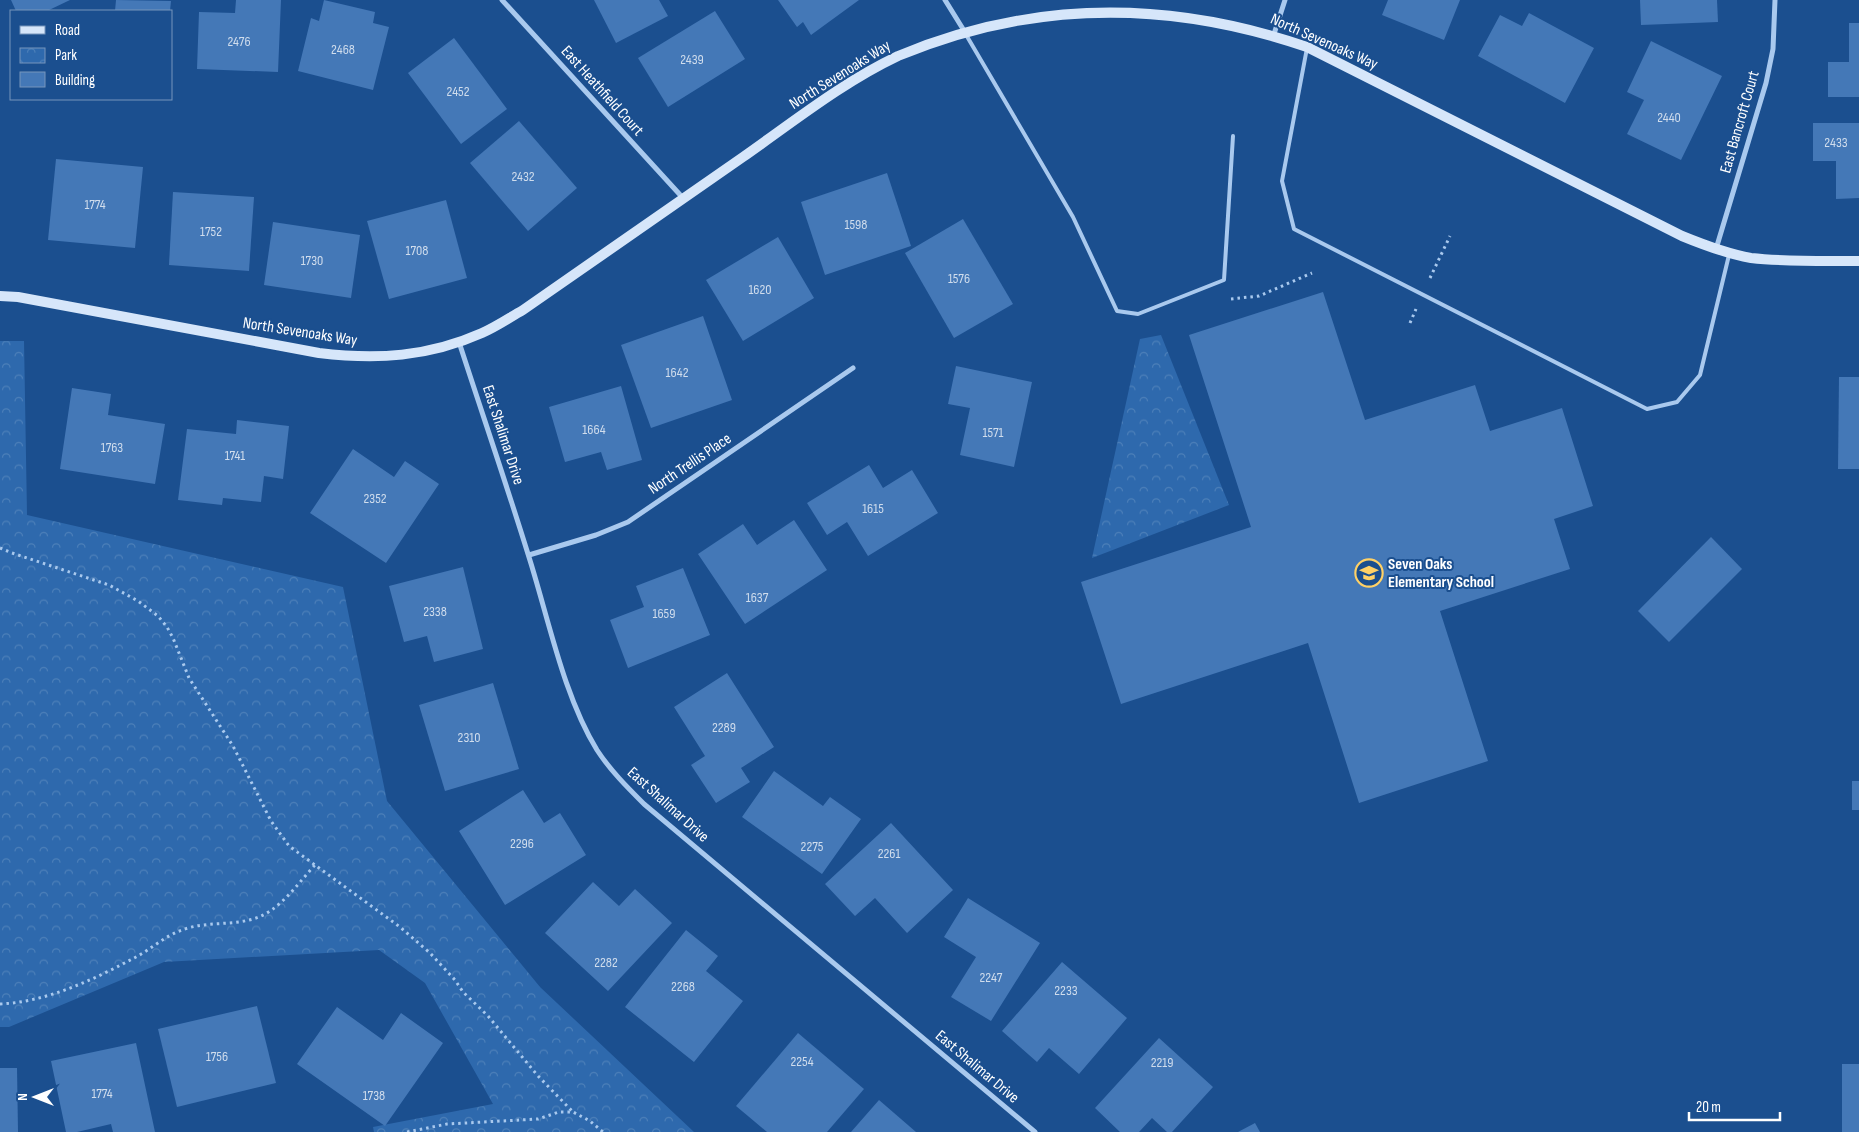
<svg xmlns="http://www.w3.org/2000/svg" width="1859" height="1132" font-family="'Sofia Sans Condensed',sans-serif">
	<defs>
		<pattern id="park-crowns" width="20" height="18" patternUnits="userSpaceOnUse" patternTransform="scale(1.25)"><rect width="20" height="18" fill="#2e69ad"/><path d="M2 6a3 3 0 1 1 6 0M12 15a3 3 0 1 1 6 0" fill="none" stroke="#4d80b9"/></pattern>
	</defs>
	<rect width="100%" height="100%" fill="#1b4f8f"/>
	<g fill="url(#park-crowns)">
		<path d="M1161,335L1229,505L1092,558L1140,339Z"/>
		<path d="M0,341H24L27,515L343,587L387,801L540,987L694,1132H374L373,1127L493,1104L425,983L379,950L164,962L9,1027H0Z"/>
	</g>
	<g fill="#4478b7">
		<path d="M11,0H70L47,11H16Z"/>
		<path d="M116,0L171,1L170,11H115Z"/>
		<path d="M236,0H281L278,72L197,69L199,12L235,13Z"/>
		<path d="M324,0L375,12L373,23L389,27L373,90L298,71L311,18L319,21Z"/>
		<path d="M594,0H659L668,16L616,43Z"/>
		<path d="M778,0H859L811,35L803,22L797,27Z"/>
		<path d="M1388,0H1460L1444,40L1382,15Z"/>
		<path d="M1640,0H1717L1718,22L1641,25Z"/>
		<path d="M715,11L745,59L668,107L638,58Z"/>
		<path d="M1529,13L1594,48L1565,103L1478,56L1500,15L1522,26Z"/>
		<path d="M1849,23H1859V97H1828V62H1849Z"/>
		<path d="M454,38L507,109L461,144L408,73Z"/>
		<path d="M1651,41L1722,76L1681,160L1627,134L1644,100L1627,92Z"/>
		<path d="M519,121L577,188L528,231L470,163Z"/>
		<path d="M1813,123H1859V198L1836,199V161H1813Z"/>
		<path d="M56,159L143,167L135,248L48,240Z"/>
		<path d="M887,173L911,246L825,275L801,202Z"/>
		<path d="M173,192L254,197L249,271L169,265Z"/>
		<path d="M446,200L467,278L389,299L367,221Z"/>
		<path d="M963,219L1013,304L954,338L905,253Z"/>
		<path d="M273,222L360,235L351,298L264,285Z"/>
		<path d="M778,237L814,298L743,341L706,280Z"/>
		<path d="M1323,292L1365,420L1475,385L1490,431L1562,408L1593,506L1554,519L1570,569L1440,611L1488,761L1359,803L1308,643L1121,704L1081,582L1251,527L1189,335Z"/>
		<path d="M703,316L732,400L651,428L621,345Z"/>
		<path d="M956,366L1032,382L1014,467L960,455L970,408L948,404Z"/>
		<path d="M1839,377H1859V469H1838Z"/>
		<path d="M621,386L642,460L607,470L601,452L565,462L549,407Z"/>
		<path d="M72,388L111,394L108,415L165,424L155,484L60,469Z"/>
		<path d="M237,420L289,426L283,479L264,476L261,502L223,498L222,505L178,500L187,429L236,434Z"/>
		<path d="M353,449L394,477L405,461L439,484L386,563L310,513Z"/>
		<path d="M869,465L883,488L912,470L938,513L868,556L847,522L827,535L807,503Z"/>
		<path d="M794,520L827,570L745,624L698,554L743,524L757,545Z"/>
		<path d="M1711,537L1742,569L1669,642L1638,611Z"/>
		<path d="M463,567L483,649L434,662L427,636L404,642L389,586Z"/>
		<path d="M683,568L710,635L628,668L610,620L644,607L636,586Z"/>
		<path d="M727,673L774,747L741,768L750,782L716,803L691,765L705,756L674,707Z"/>
		<path d="M493,683L519,769L445,791L419,705Z"/>
		<path d="M774,771L823,806L830,797L861,819L822,874L742,817Z"/>
		<rect x="1852" y="781" width="7" height="29"/>
		<path d="M523,790L544,823L560,813L586,855L505,905L459,831Z"/>
		<path d="M891,823L953,890L907,933L875,898L855,916L825,884Z"/>
		<path d="M593,882L619,906L635,889L672,923L608,991L545,933Z"/>
		<path d="M968,898L1040,943L991,1021L951,997L976,957L944,937Z"/>
		<path d="M686,930L718,956L706,971L743,1001L694,1062L625,1007Z"/>
		<path d="M1062,962L1127,1018L1079,1074L1049,1048L1037,1062L1002,1031Z"/>
		<path d="M257,1006L276,1083L177,1107L158,1029Z"/>
		<path d="M337,1007L383,1040L401,1013L443,1043L385,1126L297,1064Z"/>
		<path d="M798,1033L864,1089L827,1132H767L736,1106Z"/>
		<path d="M1159,1038L1213,1087L1172,1132H1167L1152,1118L1139,1132H1120L1095,1108Z"/>
		<path d="M136,1043L155,1132H113L111,1124L77,1132H66L51,1061Z"/>
		<rect x="1842" y="1064" width="17" height="68"/>
		<path d="M0,1068H17L18,1132H0Z"/>
		<path d="M879,1100L916,1132H851Z"/>
		<path d="M1255,1123L1260,1132H1238Z"/>
	</g>
	<g fill="none" stroke-linecap="round" stroke-linejoin="round">
		<g stroke="#a9c9ee" stroke-width="3" stroke-dasharray="2.5 4" stroke-linecap="butt">
			<path d="M1430,278L1450,236"/>
			<path d="M1231,299L1259,296L1312,273"/>
			<path d="M1410,323L1416,309"/>
			<path d="M0,548L12,553L109,585L138,601L158,616L167,627L173,638L189,678L233,746L271,821L289,846L400,927L430,953L455,980L463,992L488,1016L538,1076L573,1112"/>
			<path d="M0,1004C47,1002 95,979 136,957C151,949 165,936 182,930C210,919 244,929 270,911C287,900 301,880 315,865"/>
			<path d="M407,1132L447,1124L538,1119L559,1112H573L590,1121L603,1132"/>
		</g>
		<g stroke="#a9c9ee" stroke-width="4">
			<path d="M965,33L1073,217L1117,311L1138,314L1224,280L1233,136"/>
			<path d="M1307,48L1282,181L1294,229L1647,409L1677,402L1700,375L1729,255"/>
		</g>
		<g stroke="#a9c9ee" stroke-width="5">
			<path d="M502,0L683,198"/>
			<path d="M945,0L963,29"/>
			<path d="M1274,34L1285,0"/>
			<path d="M1716,249L1766,83L1773,49L1775,0"/>
			<path d="M459,342C482,413 506,483 528,554C548,616 563,695 597,750C610,770 627,787 644,804L1035,1132"/>
			<path d="M529,555L596,535L628,522L853,368"/>
		</g>
		<path stroke="#d6e6fa" stroke-width="10" d="M0,296L18,297L319,353C377,360 428,357 482,333C496,327 509,318 523,310C596,259 669,208 743,157C793,122 843,82 898,56C1032,0 1170,0 1307,47L1682,236C1704,245 1727,254 1751,258C1787,262 1823,261 1859,261"/>
	</g>
	<defs>
		<g id="school-ring" transform="scale(1.4375)"><circle r="9.5" fill="#1b4f8f" stroke="#ffd166" stroke-width="1.5"/><path d="M0-5L7-2L0 1L-7-2ZM-4 1L0 2.5L4 1V4Q0 6-4 4Z" fill="#ffd166"/></g>
	</defs>
	<g fill-rule="evenodd">
		<use href="#school-ring" x="1369" y="573"/>
	</g>
	<g text-anchor="middle" dominant-baseline="central" stroke-width="4" stroke-linejoin="round" paint-order="stroke">
		<g font-size="14" fill="#d0dded">
			<text x="239" y="41">2476</text>
			<text x="343" y="49">2468</text>
			<text x="692" y="59">2439</text>
			<text x="458" y="91">2452</text>
			<text x="1669" y="117">2440</text>
			<text x="1836" y="142">2433</text>
			<text x="523" y="176">2432</text>
			<text x="95" y="204">1774</text>
			<text x="856" y="224">1598</text>
			<text x="211" y="231">1752</text>
			<text x="417" y="250">1708</text>
			<text x="312" y="260">1730</text>
			<text x="959" y="278">1576</text>
			<text x="760" y="289">1620</text>
			<text x="677" y="372">1642</text>
			<text x="594" y="429">1664</text>
			<text x="993" y="432">1571</text>
			<text x="112" y="447">1763</text>
			<text x="235" y="455">1741</text>
			<text x="375" y="498">2352</text>
			<text x="873" y="508">1615</text>
			<text x="757" y="597">1637</text>
			<text x="435" y="611">2338</text>
			<text x="664" y="613">1659</text>
			<text x="724" y="727">2289</text>
			<text x="469" y="737">2310</text>
			<text x="522" y="843">2296</text>
			<text x="812" y="846">2275</text>
			<text x="889" y="853">2261</text>
			<text x="606" y="962">2282</text>
			<text x="991" y="977">2247</text>
			<text x="683" y="986">2268</text>
			<text x="1066" y="990">2233</text>
			<text x="217" y="1056">1756</text>
			<text x="802" y="1061">2254</text>
			<text x="1162" y="1062">2219</text>
			<text x="102" y="1093">1774</text>
			<text x="374" y="1095">1738</text>
		</g>
		<g font-size="16" fill="#fff" stroke="#1b4f8f">
			<text transform="translate(1324 42) rotate(24)">North Sevenoaks Way</text>
			<text transform="translate(840 75) rotate(-32)">North Sevenoaks Way</text>
			<text transform="translate(602 91) rotate(48)">East Heathfield Court</text>
			<text transform="translate(1740 122) rotate(-74)">East Bancroft Court</text>
			<text transform="translate(300 332) rotate(9)">North Sevenoaks Way</text>
			<text transform="translate(503 435) rotate(72)">East Shalimar Drive</text>
			<text transform="translate(690 464) rotate(-34)">North Trellis Place</text>
			<text transform="translate(668 805) rotate(42)">East Shalimar Drive</text>
			<text transform="translate(977 1067) rotate(40)">East Shalimar Drive</text>
		</g>
		<g font-size="16" font-weight="bold" fill="#fff" stroke="#1b4f8f" text-anchor="start">
			<text x="1388" y="564">Seven Oaks<tspan x="1388" dy="18">Elementary School</tspan></text>
		</g>
	</g>
	<rect x="10" y="10" width="162" height="90" fill="#1b4f8f" stroke="#7695bc"/>
	<rect x="20" y="26" width="25" height="8" fill="#d6e6fa" stroke="#7695bc"/>
	<text x="55" y="35" font-size="15" fill="#ffffff">Road</text>
	<rect x="20" y="48" width="25" height="15" fill="url(#park-crowns)" stroke="#7695bc"/>
	<text x="55" y="60" font-size="15" fill="#ffffff">Park</text>
	<rect x="20" y="72" width="25" height="15" fill="#4478b7" stroke="#7695bc"/>
	<text x="55" y="85" font-size="15" fill="#ffffff">Building</text>
	<g transform="translate(35 1097) rotate(270)" stroke="#1b4f8f" stroke-width="4" paint-order="stroke">
	<path d="M0-4L9 19L0 12L-9 19Z" fill="#ffffff"/>
	<text y="-8" font-size="14" font-weight="bold" text-anchor="middle" fill="#ffffff">N</text>
	</g>
	<path d="M1689 1112v8h91v-8" fill="none" stroke="#ffffff" stroke-width="2.5"/>
	<text x="1696" y="1112" font-size="15" fill="#ffffff" stroke="#1b4f8f" stroke-width="4" paint-order="stroke">20 m</text>
</svg>
